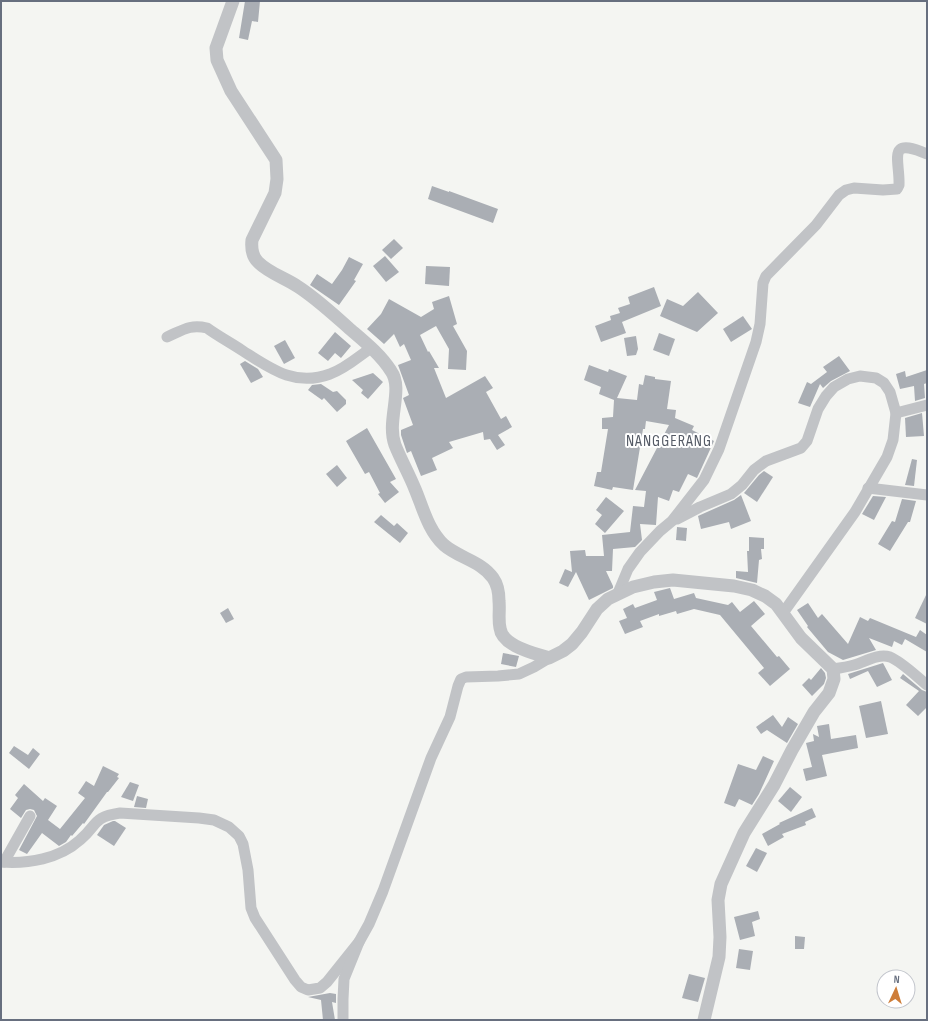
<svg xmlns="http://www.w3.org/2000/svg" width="928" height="1021" font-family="'Sofia Sans Condensed',sans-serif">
	<rect width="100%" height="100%" fill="#f4f5f2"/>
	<g fill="#aaaeb4">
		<path d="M245,1H260L258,22L252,21L248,40L239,38Z"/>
		<path d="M432,186L449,192V191L498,209L493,223L428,199Z"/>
		<path d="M394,239L403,248L391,259L382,250Z"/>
		<path d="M385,256L399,272L386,282L373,266Z"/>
		<path d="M349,257L363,264L354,280L356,281L339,305L310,285L317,274L332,284L342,270Z"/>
		<path d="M426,266L450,267L449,286L425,284Z"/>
		<path d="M654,287L661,306L622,322L626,333L601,342L595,326L611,320L610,316L620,313L618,308L630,304L628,297Z"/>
		<path d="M698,292L718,313L697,332L660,316L667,299L683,306Z"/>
		<path d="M449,296L457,324L453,326L467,351L466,370L448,369L449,349L436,326L420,335L428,352L429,351L439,368H434L446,398L485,376L493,388L486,392L501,419L506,416L512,427L498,435L505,445L497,450L490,439L484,440L483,432L449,442L453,448L432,458L437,470L421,476L411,451L407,453L401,435V430L413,425L403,398L409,395L398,365L411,360L404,344L400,347L394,334L384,344L367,329L381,314L389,299L421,317L434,309L432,302Z"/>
		<path d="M743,316L752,329L731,342L723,329Z"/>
		<path d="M335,332L351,346L341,358L335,353L328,361L318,353Z"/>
		<path d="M659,333L675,339L669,356L653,350Z"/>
		<path d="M636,336L638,349L636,355L627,356L624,338Z"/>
		<path d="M285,340L295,358L284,364L274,346Z"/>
		<path d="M839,356L850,371L831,381L823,388L820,384L810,407L798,403L807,382L811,384L827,372L823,367Z"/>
		<path d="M245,361L258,369L263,377L251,383L240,364Z"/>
		<path d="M589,365L608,372L609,369L627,376L617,398L637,400L639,384L643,385L645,375L655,377V379L671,381L667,409L676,410L675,418L694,426L692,430L714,441L697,478L688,474L679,492L673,490L669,501L658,497L656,525L640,524L642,540L635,547L613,549L612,571H606L613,586V588L589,600L576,572L568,587L559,583L565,569L572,572L570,551L585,550L586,556H604L602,535L630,532L633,506L644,507L646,491L635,490L669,425L646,421L645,429H643L633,490L613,487L612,490L594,486L597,472H601L608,429H602V418L613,417L614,400L599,394L601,387L584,380Z"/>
		<path d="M927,370V383L924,384L925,398L915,401L914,386L900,389L896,374L905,371L906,377Z"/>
		<path d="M373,373L383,382L368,399L361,393L363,390L352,380Z"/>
		<path d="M321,384L333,392L337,391L346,400V404L337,412L324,398L322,400L308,390L312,385Z"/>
		<path d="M922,413L924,436L906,437L905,418Z"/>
		<path d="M367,428L396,479L390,482L399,492L385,503L378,494L380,493L369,472L365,474L346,441Z"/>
		<path d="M912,459L917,460L914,486L905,485Z"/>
		<path d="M337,465L347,478L337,487L326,474Z"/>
		<path d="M764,471L773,477L757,502L744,493L759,475Z"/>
		<path d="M741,495L751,521L731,529L729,522L701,529L698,516L734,500Z"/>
		<path d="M873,496L886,497L874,520L862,514Z"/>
		<path d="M606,497L624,511L605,533L595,524L602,515L596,510Z"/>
		<path d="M902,499L916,501L910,522H908L890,551L878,544L892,521L895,522Z"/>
		<path d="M381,515L394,526L397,523L408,533L400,543L374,522Z"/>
		<path d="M677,527L687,528L686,541L676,540Z"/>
		<path d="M749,537L764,538V549H761L762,559L759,560L757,583L736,578V571L748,572L747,551H749Z"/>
		<path d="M670,588L674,599L694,593L696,598L728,605L732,602L740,612L754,601L765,614L751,626L777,657L779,656L790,669L770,686L758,673L764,668L720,615L694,609L677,614L676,611L659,616V614L640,621L643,627L625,634L619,621L627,618L623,609L633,604L635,608L657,600L654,592Z"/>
		<path d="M927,593V624L915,618Z"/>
		<path d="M808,603L818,618L822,614L848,644L860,617L868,621L870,618L916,637L920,630L927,635V652L905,639L902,645L894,641L892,647L869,638L876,650L843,660L828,652L807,627L808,626L797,610Z"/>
		<path d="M228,608L234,619L226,623L220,613Z"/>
		<path d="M503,653L519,656L516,667L501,664Z"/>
		<path d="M883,663L892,680L877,687L868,671L850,679L848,674Z"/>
		<path d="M821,668L825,673L826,678L824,684L812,696L802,685L809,678L811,680Z"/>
		<path d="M903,674L922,690L927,692V707L918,716L906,705L919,691L900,678Z"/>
		<path d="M881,701L888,734L866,738L859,706Z"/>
		<path d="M773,715L782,727L788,717L798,724L787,743L767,730L761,734L756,727Z"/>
		<path d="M829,724L831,739L856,735L858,748L822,755L827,776L806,781L803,769L812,767L806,743L814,741L813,734L819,737L817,726Z"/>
		<path d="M14,746L28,755L33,748L40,754L29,769L9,753Z"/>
		<path d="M763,756L774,761L759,794L752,805L739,799L735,807L724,803L738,764L756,770Z"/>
		<path d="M103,766L119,774L117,777L119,778L108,792H107L84,824L83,823L72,836L71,835L66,842L59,846L42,833L27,854L19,850L37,816L34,810L30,809L26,810L21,818L10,809L18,798L15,795L24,784L43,801L45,798L57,806L48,820L60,829L85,798L78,793L86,781L94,786Z"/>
		<path d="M130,782L139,785L133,801L121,797Z"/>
		<path d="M790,787L802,797L791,812L778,801Z"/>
		<path d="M137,796L148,799L146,808L134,807Z"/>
		<path d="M812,808L816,817L805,822L806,825L782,834L784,837L768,846L762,834L780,824L779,823Z"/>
		<path d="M113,821H115L126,828L114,846L97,835L104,825Z"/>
		<path d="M756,848L767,853L757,872L746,866Z"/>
		<path d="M758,911L760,919L752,922L755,936L740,940L734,917Z"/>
		<path d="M795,936L805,937L804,949H795Z"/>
		<path d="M739,949L753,951L750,970L736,968Z"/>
		<path d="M689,974L705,978L698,1002L682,998Z"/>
		<path d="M330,993L336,994V1003L332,1002L335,1020H323L321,1000L308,997Z"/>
	</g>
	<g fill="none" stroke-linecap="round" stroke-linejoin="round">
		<g stroke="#c1c3c6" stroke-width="11">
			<path d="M167,337C183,330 190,324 207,328C218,336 231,343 243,351C271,369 295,387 330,374C345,369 358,357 371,348"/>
			<path d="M896,413L927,405"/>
			<path d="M868,488L927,495"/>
			<path d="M677,519L700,507L731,494L742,485L754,470L766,461L801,448L807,441L818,409L826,396L834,387L848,379L860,376L876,378L884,383L890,392L896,413L893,440L887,457L855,512L783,613"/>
			<path d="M618,593L628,569L640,552L660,531L672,521L704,480L719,449L756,342L760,324L763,283L766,276L816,225L839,195L846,190L854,188L883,190L897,189L899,185C900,160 886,136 927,154"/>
			<path d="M833,669C840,668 847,667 854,665C865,662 878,653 890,657C902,662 916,676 927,685"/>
			<path d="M1,862C28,864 59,859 80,840C98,825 92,817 120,813L199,818L214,820L229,827L239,836L243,844L248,870L251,908L255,918L295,980L301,987L308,990L320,988L327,982L359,942"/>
			<path d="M4,862L30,816"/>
			<path d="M343,1020V999L344,979L359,942L369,924L383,891L431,758L450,717L458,686L461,679L466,677L498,676L519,674L534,667L549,658"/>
		</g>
		<path stroke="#c1c3c6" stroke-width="13" d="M233,1L216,48L217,60L231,91L276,160L277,179L275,193L252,240C251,249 252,256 258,262C269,273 285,278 297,286C316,298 334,315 351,330C365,342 381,355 391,371C404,389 386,421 395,445C401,460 409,474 415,489C423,508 428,530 444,545C459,558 481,561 493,578C498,585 499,593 499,601C500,610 498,619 500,628C502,646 534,653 549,658L563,651L572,644L582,632L597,609L608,599L633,587L654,582L673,580L734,586L752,590L765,596L776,604L801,638L833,669L834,679L829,693L814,712L792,750L774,785L744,833L721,884L718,900L720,937L719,957L704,1020"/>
	</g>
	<g text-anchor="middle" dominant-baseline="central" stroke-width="4" stroke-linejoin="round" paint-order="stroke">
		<g font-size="16" letter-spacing="1" fill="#545a65" stroke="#fff">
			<text x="669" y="441">NANGGERANG</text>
		</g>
	</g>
	<rect width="928" height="1021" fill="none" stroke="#676f7f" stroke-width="4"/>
	<g transform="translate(896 989) rotate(4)"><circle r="19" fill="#ffffff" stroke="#c2c5cc"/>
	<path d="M0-3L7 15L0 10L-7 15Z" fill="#ce7d39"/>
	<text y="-6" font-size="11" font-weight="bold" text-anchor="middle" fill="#676f7f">N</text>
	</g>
</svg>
